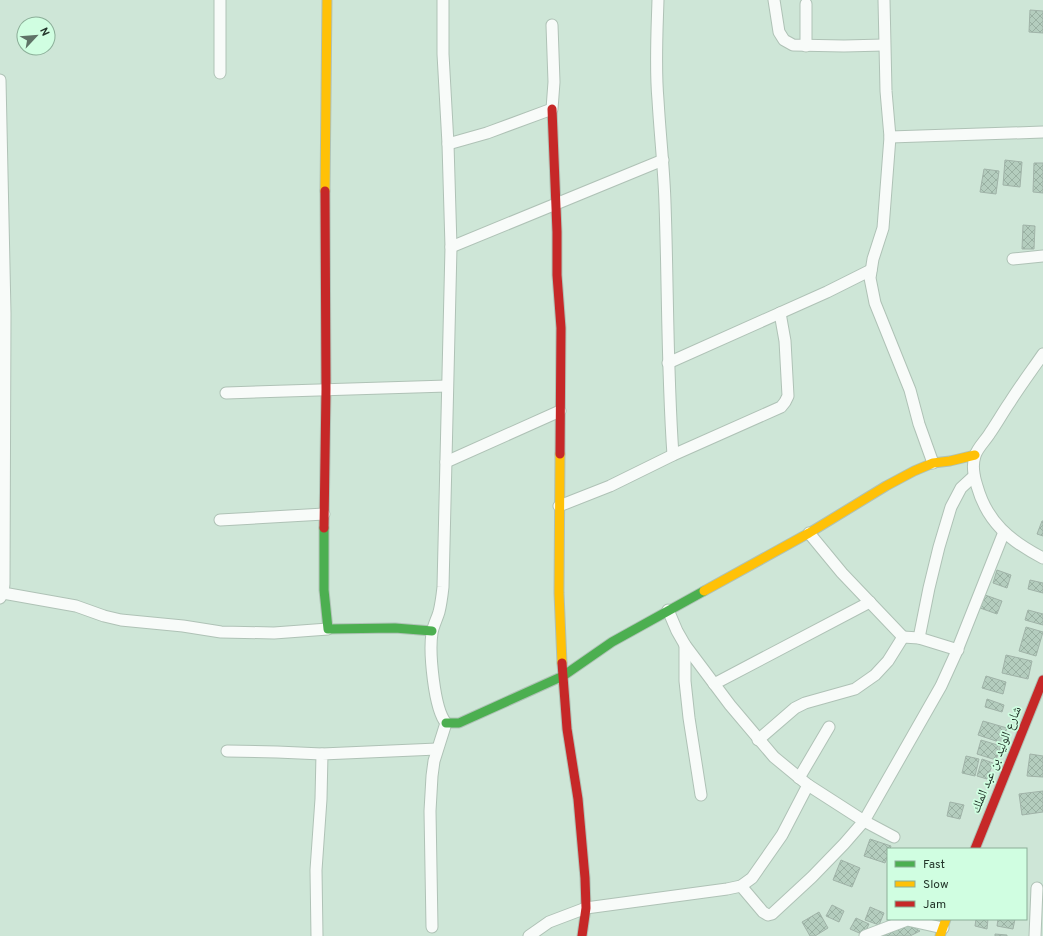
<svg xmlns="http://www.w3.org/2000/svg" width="1043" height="936" font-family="Overpass,'Noto Naskh Arabic',sans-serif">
	<defs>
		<pattern id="building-cross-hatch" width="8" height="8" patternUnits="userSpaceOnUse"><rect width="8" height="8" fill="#b4cdbe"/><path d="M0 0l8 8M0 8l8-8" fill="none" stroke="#9ab1a3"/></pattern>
	</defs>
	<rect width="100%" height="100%" fill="#cee6d7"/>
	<g fill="url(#building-cross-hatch)" stroke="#a0b3a8">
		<path d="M1030,10L1043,11V33L1029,32Z"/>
		<path d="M1005,160L1022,162L1020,187L1003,185Z"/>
		<path d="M1034,163H1043V193L1033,192Z"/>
		<path d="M984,169L999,171L996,194L980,192Z"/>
		<path d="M1023,225L1035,226L1034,249H1022Z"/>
		<path d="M1042,521H1043V536L1037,534Z"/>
		<path d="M997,570L1011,575L1007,588L993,583Z"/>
		<path d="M1030,580L1043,583V593L1028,589Z"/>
		<path d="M985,595L1002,601L997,614L980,608Z"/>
		<path d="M1028,610L1043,614V625L1025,620Z"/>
		<path d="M1026,627L1043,632L1036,656L1019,651Z"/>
		<path d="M1006,655L1032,661L1028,679L1002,673Z"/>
		<path d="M986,676L1006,682L1003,694L982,688Z"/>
		<path d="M987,699L1004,705L1002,712L985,707Z"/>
		<path d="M983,721L1007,728L1002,743L978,735Z"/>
		<path d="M981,740L1001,746L996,760L977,754Z"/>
		<path d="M1030,754L1043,756V777L1027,776Z"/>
		<path d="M966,756L979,759L975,776L962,773Z"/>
		<path d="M982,759L993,763L987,779L977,776Z"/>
		<path d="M1043,791V812L1022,815L1019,794Z"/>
		<path d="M950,802L964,805L960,819L947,816Z"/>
		<path d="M870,839L891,846L890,849H888V855L885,863L864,856Z"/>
		<path d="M841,860L860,868L852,887L833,880Z"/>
		<path d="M832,905L844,911L839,922L826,916Z"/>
		<path d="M870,907L884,913L879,925L865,920Z"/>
		<path d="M819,912L828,928L815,936H810L802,922Z"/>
		<path d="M856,918L869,924L864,935L850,929Z"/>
		<path d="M976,919H988L987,929L975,926Z"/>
		<path d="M998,919H1015L1013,929L997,926Z"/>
		<path d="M905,923L920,931L910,936H879Z"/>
		<path d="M995,934L1007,935V936H995Z"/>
	</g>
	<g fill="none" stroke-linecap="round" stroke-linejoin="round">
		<g stroke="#afc2b6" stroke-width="13">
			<g id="street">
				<path d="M220,0V73"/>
				<path d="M443,0V54L448,144L487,133L552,109L554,82L552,25"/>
				<path d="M658,0C657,33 655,67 658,100C660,135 664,169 665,203C668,287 667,371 673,455"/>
				<path d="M774,0L779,32L784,40L793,45L844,46L884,45"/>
				<path d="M884,0L886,91L890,137L883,228L873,259L870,278L875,303L910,390L919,424L933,463"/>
				<path d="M806,4V46"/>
				<path d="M0,80L5,313L4,584L3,593L0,598"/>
				<path d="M890,137L1043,132"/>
				<path d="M451,247L663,160"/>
				<path d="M1013,259L1043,256"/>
				<path d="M1043,354C1032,370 1020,386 1010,402C1003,412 997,423 990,433C986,440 977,448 975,456C972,465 974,477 977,486C987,522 1010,541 1043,558"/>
				<path d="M668,363L827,292L871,270"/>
				<path d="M226,393L447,386"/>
				<path d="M446,462L560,411"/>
				<path d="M559,506L610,486L673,455L781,407L785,402L788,396L785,341L780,313"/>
				<path d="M220,520L324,514"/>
				<path d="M3,593L76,606L104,616L121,620L183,626L221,632L274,633L328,629"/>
				<path d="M668,610L677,631L685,645L730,705L774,757L808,785L864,821L894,837"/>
				<path d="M903,637L919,638L958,650"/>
				<path d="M919,638L929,588L939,547L951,507L961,488L974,476"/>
				<path d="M685,645V681L689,718L701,795"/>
				<path d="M714,684L870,602"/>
				<path d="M758,740L795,708L805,703L855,689L875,675L888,661L903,637L842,573L809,533"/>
				<path d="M227,751L277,752L322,754"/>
				<path d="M799,778L829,727"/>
				<path d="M741,886L763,912L768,915L772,914L812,877L844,844L864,821L941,686L956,653L1004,532"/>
				<path d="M432,927L430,811L432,776L434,761L446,723C434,709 429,652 432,633C433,626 437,619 439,612C441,604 442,596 443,587L451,247L448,144"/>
				<path d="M317,936L316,870L321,799L322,754L437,749"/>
				<path d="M529,936L549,922L586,908L727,889L741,886L752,878L782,835L808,785"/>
				<path d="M865,936L907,920L943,928"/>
				<path d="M1035,936L1037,888"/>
			</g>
		</g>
		<g stroke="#afc2b6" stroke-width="11">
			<g id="fast">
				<path d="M324,528V590L328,629L395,628L432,631"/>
				<path d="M446,723H459L563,676L612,642L704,591"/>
			</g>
		</g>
		<g stroke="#afc2b6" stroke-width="11">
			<g id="slow">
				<path d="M325,191L327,0"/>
				<path d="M560,454L559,593L562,663"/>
				<path d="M704,591L809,533L886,486L914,471L933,463L950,461L975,455"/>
				<path d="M940,936L946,919"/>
			</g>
		</g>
		<g stroke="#afc2b6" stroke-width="11">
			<g id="jam">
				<path d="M552,109L557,232V275L561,328L560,454"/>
				<path d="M324,528L326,389L325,191"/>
				<path d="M562,663L567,729L578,799L585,878L586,908L582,936"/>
				<path d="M975,849L1043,680"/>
			</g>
		</g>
		<use href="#street" stroke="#f8fbf9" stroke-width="11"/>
		<use href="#fast" stroke="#4caf50" stroke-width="9"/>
		<use href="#slow" stroke="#ffc107" stroke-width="9"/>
		<use href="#jam" stroke="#c62828" stroke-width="9"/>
	</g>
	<g text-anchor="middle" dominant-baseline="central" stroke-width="3.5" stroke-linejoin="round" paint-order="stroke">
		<g font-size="13" fill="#23352a" stroke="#d0fee1">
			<text transform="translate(997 760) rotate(-68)">شارع الوليد بن عبد الملك</text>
		</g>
	</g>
	<rect x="887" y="848" width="140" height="72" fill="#d0fee1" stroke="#8bae98"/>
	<rect x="895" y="861" width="20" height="6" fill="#4caf50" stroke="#8bae98"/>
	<text x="923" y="868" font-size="12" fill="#23352a">Fast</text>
	<rect x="895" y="881" width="20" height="6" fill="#ffc107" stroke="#8bae98"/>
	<text x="923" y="888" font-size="12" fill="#23352a">Slow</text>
	<rect x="895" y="901" width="20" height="6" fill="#c62828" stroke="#8bae98"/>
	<text x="923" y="908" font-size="12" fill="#23352a">Jam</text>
	<g transform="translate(36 36) rotate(64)"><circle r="19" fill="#d0fee1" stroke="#8bae98"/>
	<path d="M0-3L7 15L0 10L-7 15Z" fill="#5f7367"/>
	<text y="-6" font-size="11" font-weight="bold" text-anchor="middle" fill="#23352a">N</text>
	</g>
</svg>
